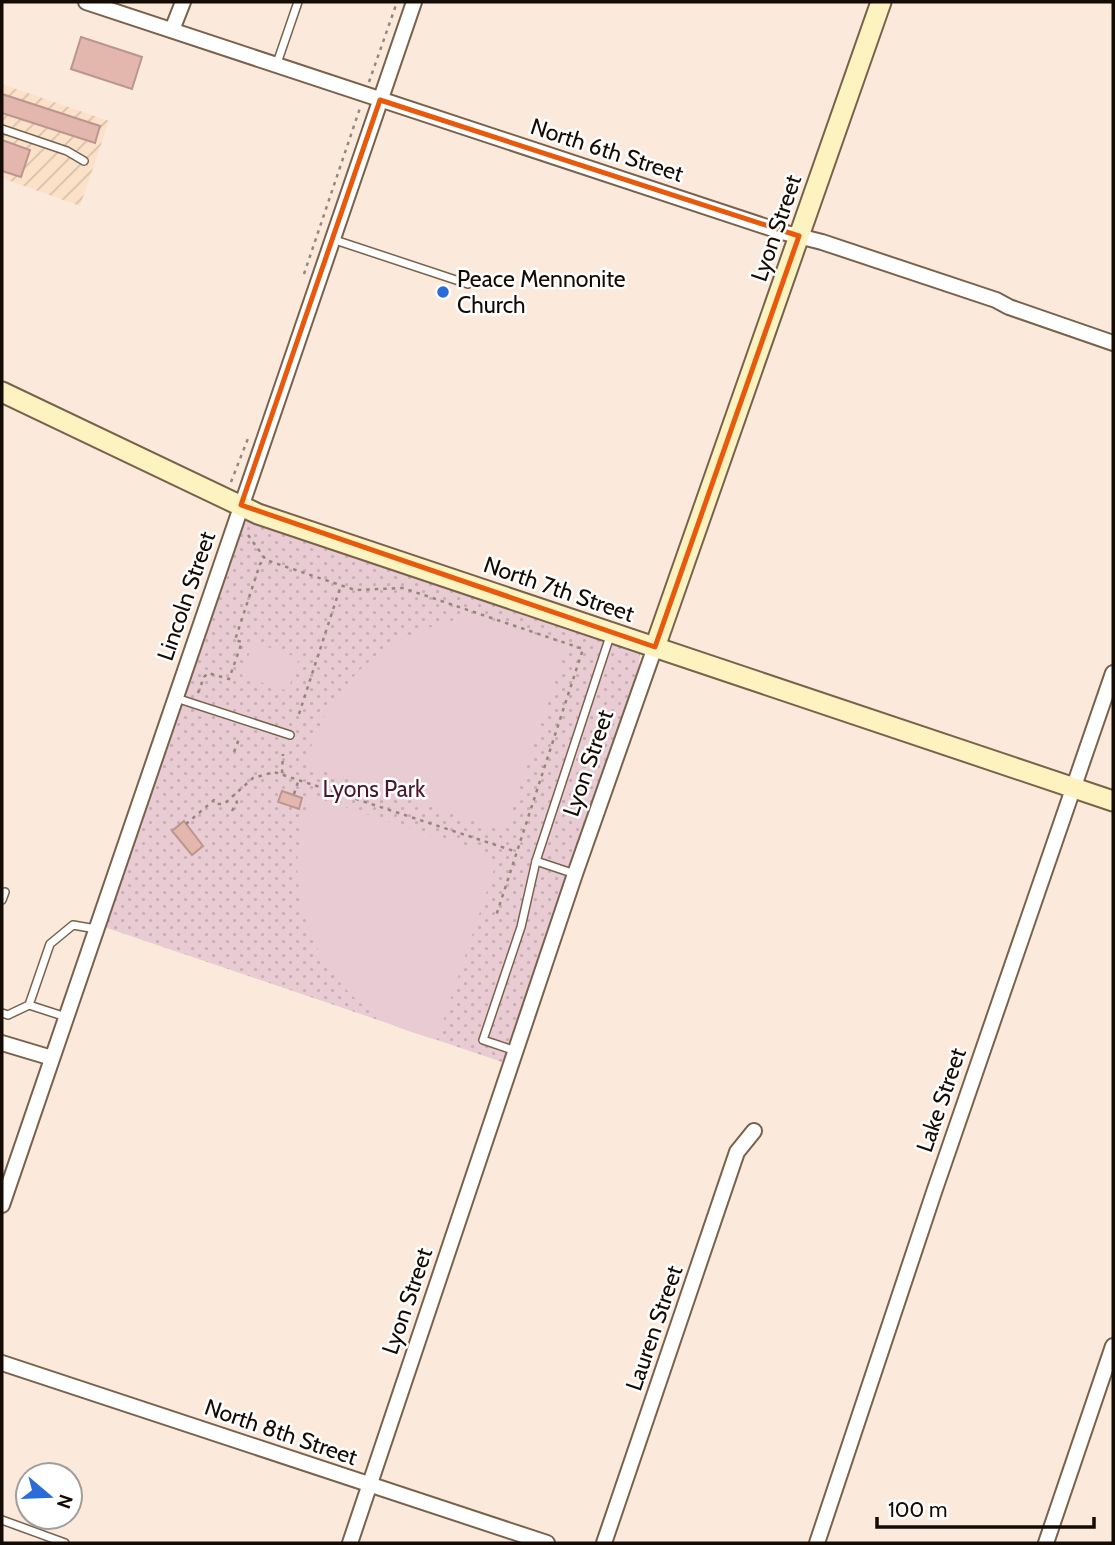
<svg xmlns="http://www.w3.org/2000/svg" width="1115" height="1545" font-family="Cabin,sans-serif">
	<defs>
		<pattern id="industrial-furrows" width="10" height="10" patternUnits="userSpaceOnUse" patternTransform="scale(1.75)"><rect width="10" height="10" fill="#fce1c9"/><path d="M-1 1l2-2M0 10L10 0M9 11l2-2" fill="none" stroke="#d7c0ab"/></pattern>
		<pattern id="grass-dots" width="8" height="8" patternUnits="userSpaceOnUse" patternTransform="scale(1.75)"><rect width="8" height="8" fill="#e9cbd4"/><path d="M2 2h.1M6 6h.1" fill="none" stroke="#c7adb4" stroke-width="1.8" stroke-linecap="round"/></pattern>
	</defs>
	<rect width="100%" height="100%" fill="#fbeadb"/>
	<path fill="url(#industrial-furrows)" d="M2,84L109,121L80,206L2,178Z"/>
	<path fill="url(#grass-dots)" d="M250,520L638,650L640,654L639,666L505,1063L104,927L237,537L243,524Z"/>
	<g fill="#e9cbd4">
		<path d="M479,616L567,645L508,821L497,828L305,764C331,679 390,627 479,616Z"/>
		<path d="M253,642L299,658L288,691L242,676Z"/>
		<path d="M311,796L488,854L495,867L437,1040C422,1035 405,1031 391,1024C339,997 302,939 298,881C295,851 302,823 311,796Z"/>
	</g>
	<g fill="#e3b7ae" stroke="#bb968f" stroke-width="2">
		<path d="M81,37L142,57L132,89L71,69Z"/>
		<path d="M2,94L100,126L95,143L2,113Z"/>
		<path d="M2,140L30,150L21,177L2,171Z"/>
		<path d="M282,791L302,798L299,809L278,802Z"/>
		<path d="M184,821L203,846L192,855L172,831Z"/>
	</g>
	<g fill="none" stroke-linecap="round" stroke-linejoin="round">
		<g stroke="#79624c" stroke-width="10">
			<g id="lane">
				<path d="M276,66L298,2"/>
				<path d="M2,129L67,151L84,161"/>
				<path d="M332,239L468,284"/>
				<path d="M176,698L290,735"/>
				<path d="M536,861L575,874"/>
				<path d="M2,900L5,892"/>
				<path d="M2,1013L8,1015L29,1005"/>
				<path d="M66,1017L29,1005L50,944L73,925L96,929"/>
				<path d="M516,1051L483,1040L521,927L536,861L611,633"/>
				<path d="M2,1520L65,1543"/>
			</g>
		</g>
		<g stroke="#79624c" stroke-width="18">
			<g id="street">
				<path d="M86,2L782,232L822,242L996,300L1009,307L1113,343"/>
				<path d="M172,30L183,2"/>
				<path d="M2,1043L52,1058"/>
				<path d="M2,1205L414,2"/>
				<path d="M2,1363L547,1543"/>
				<path d="M350,1543L575,874L655,647"/>
				<path d="M604,1543L737,1152L754,1131"/>
				<path d="M817,1543L934,1192L1113,673"/>
				<path d="M1046,1543L1113,1346"/>
			</g>
		</g>
		<g stroke="#79624c" stroke-width="23">
			<g id="secondary">
				<path d="M2,392L258,514L1113,801"/>
				<path d="M655,647L881,2"/>
			</g>
		</g>
		<g stroke="#95877c" stroke-width="2.5" stroke-dasharray="3.5 5" stroke-linecap="butt">
			<path d="M369,82L397,2"/>
			<path d="M304,274L360,108"/>
			<path d="M231,482L249,436"/>
			<path d="M248,535L266,560L355,590L403,588L583,649L496,916"/>
			<path d="M198,693L204,677L208,673L229,679L242,642L235,640L260,564L265,559"/>
			<path d="M299,714L341,585"/>
			<path d="M234,752L239,739"/>
			<path d="M282,773L283,754"/>
			<path d="M294,794L299,779"/>
			<path d="M232,811L237,802L233,795"/>
			<path d="M186,824L214,800L217,804H224L253,778L274,772L517,852"/>
		</g>
		<use href="#lane" stroke="#fff" stroke-width="7"/>
		<use href="#street" stroke="#fff" stroke-width="14"/>
		<use href="#secondary" stroke="#fcf3c1" stroke-width="19"/>
	</g>
	<path fill="none" stroke="#e8590c" stroke-width="5" stroke-linejoin="round" d="M380,100L799,236L655,647L241,505Z"/>
	<circle fill="#2a6cd9" stroke="#fff" stroke-width="2.5" cx="443" cy="292" r="7"/>
	<g text-anchor="middle" dominant-baseline="central" stroke-width="5" stroke-linejoin="round" paint-order="stroke">
		<g font-size="23" fill="#140b04" stroke="#fff">
			<text transform="translate(607 150) rotate(18)">North 6th Street</text>
			<text transform="translate(776 228) rotate(-71)">Lyon Street</text>
			<text transform="translate(559 589) rotate(19)">North 7th Street</text>
			<text transform="translate(186 596) rotate(-71)">Lincoln Street</text>
			<text transform="translate(588 763) rotate(-71)">Lyon Street</text>
			<text transform="translate(941 1100) rotate(-71)">Lake Street</text>
			<text transform="translate(407 1301) rotate(-71)">Lyon Street</text>
			<text transform="translate(654 1328) rotate(-71)">Lauren Street</text>
			<text transform="translate(281 1432) rotate(19)">North 8th Street</text>
		</g>
		<g font-size="23" fill="#140b04" stroke="#fff" text-anchor="start">
			<text x="457" y="279">Peace Mennonite<tspan x="457" dy="26">Church</tspan></text>
		</g>
		<g font-size="23" fill="#4b172b" stroke="#fff">
			<text x="374" y="789">Lyons Park</text>
		</g>
	</g>
	<rect width="1115" height="1545" fill="none" stroke="#140b04" stroke-width="7"/>
	<g transform="translate(49 1496) rotate(109)"><circle r="33" fill="#ffffff" stroke="#a19d9b" stroke-width="2"/>
	<path d="M0-5L12 26L0 18L-12 26Z" fill="#2a6cd9"/>
	<text y="-10" font-size="19" font-weight="bold" text-anchor="middle" fill="#140b04">N</text>
	</g>
	<path d="M877 1517v10h217v-10" fill="none" stroke="#140b04" stroke-width="3.5"/>
	<text x="888" y="1517" font-size="21" fill="#140b04" stroke="#ffffff" stroke-width="5" paint-order="stroke">100 m</text>
</svg>
